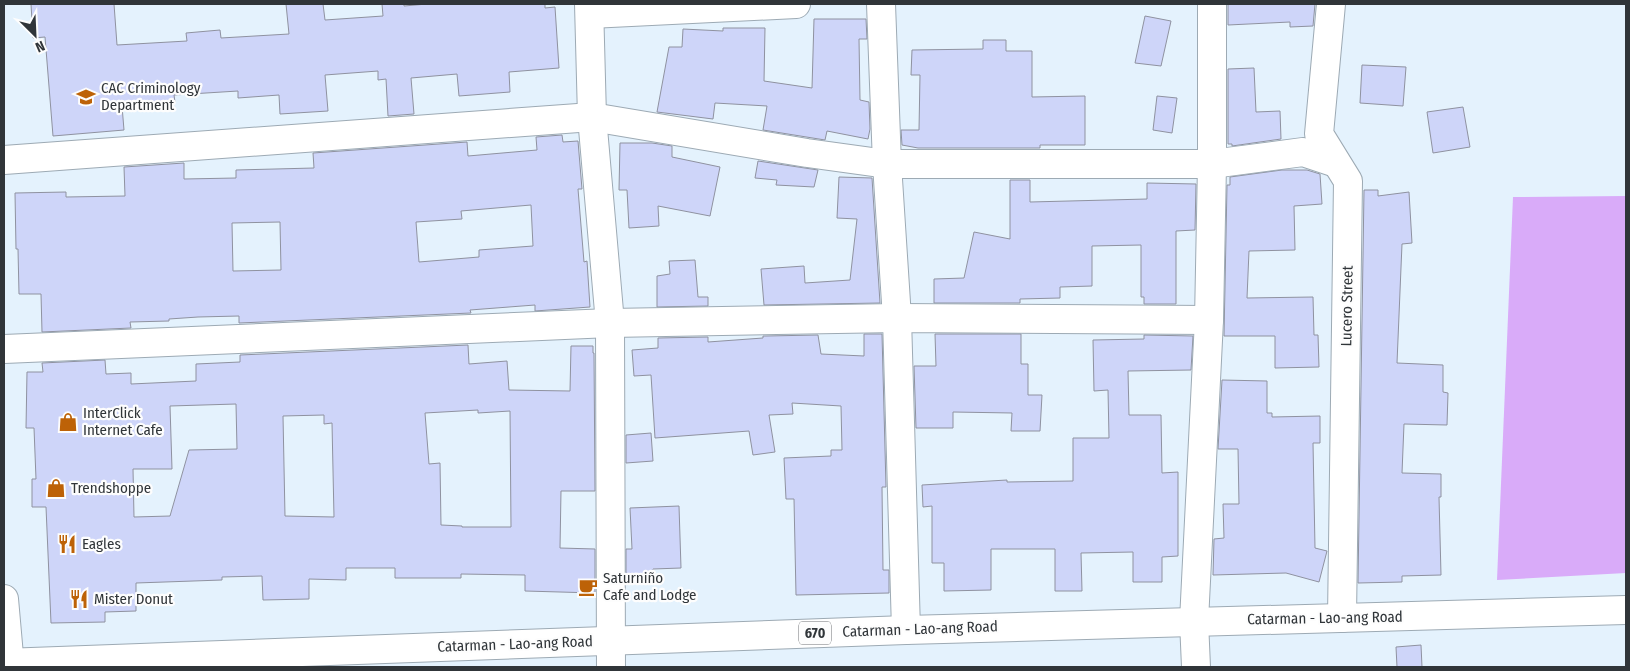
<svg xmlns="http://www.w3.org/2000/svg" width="1630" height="671" font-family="'Fira Sans Condensed',sans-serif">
	<rect width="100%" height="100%" fill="#e4f2fd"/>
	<path fill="#d9abf9" d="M1626,196V573L1497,580L1513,197Z"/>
	<g fill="#ced5f9" stroke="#8f92a0" fill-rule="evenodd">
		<path d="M31,4H114L117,45L187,41L186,33L220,30L221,38L289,34L286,4H323L325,20L383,16L382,4H404V6L427,4H545V8L555,7L559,68L509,72L510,92L459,96L457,74L411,78L414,114L388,116L386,79L378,80V71L325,75L328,111L280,114L279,95L238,98V91L174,95L175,102L122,106L124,130L53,136L45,37L33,38Z"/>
		<path d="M1228,4H1315L1313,26L1290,27V22L1228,25Z"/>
		<path d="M1145,16L1171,21L1161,66L1135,63Z"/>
		<path d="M814,19H866L867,39H859L860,100L869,102L870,129L868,139L827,131L825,140L763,130L767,106L715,103L713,119L657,112L669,47H682L683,29L723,31V28H765L764,81L812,88Z"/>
		<path d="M983,40H1006V51H1032V97L1085,96V145H1040V148H918L902,145L901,130H919L920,75H911L912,50L983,49Z"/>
		<path d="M1362,65L1406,67L1403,106L1360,103Z"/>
		<path d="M1254,68L1256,112L1280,111L1281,139L1232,146V144H1228V69Z"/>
		<path d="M1157,96L1177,98L1172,133L1153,130Z"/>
		<path d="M1463,107L1470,147L1433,153L1427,112Z"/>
		<path d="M562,135L563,142L578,141L582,189H578L584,262L587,261L590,307L535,311V305L470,310L471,313L239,323V316L198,317L169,319V321L130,322L131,328L42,332L41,294H19L18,249H16L15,193L66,192V197L125,196L124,167L184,163V179L236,178V170L314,168L313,153L467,142L468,156L537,150L536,137ZM531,205L533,246L479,250V257L419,262L416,222L462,219L461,211ZM280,222L281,270L233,271L232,223Z"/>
		<path d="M620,143H652L672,146V157L720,167L710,216L658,206L659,226L629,228L627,190H619Z"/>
		<path d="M758,161L818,170L814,187L776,185L777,180L755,178Z"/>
		<path d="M1282,170H1307L1320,174L1322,204L1294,206L1295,250L1249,251L1247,298L1313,297L1314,335H1318L1319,367L1275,368V336H1224L1227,185H1230V177Z"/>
		<path d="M839,177L872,178L880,303L764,305L761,269L804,266L805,283L850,280L857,219L837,218Z"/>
		<path d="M1010,180H1030V202L1147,199V183L1196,184L1195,230L1176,231V304H1144V297H1141V245L1092,246V286L1060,287V298L1020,299V303H934V279L964,278L974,232L1010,239Z"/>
		<path d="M1364,190H1378V196L1409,192L1412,243L1402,244L1397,363L1443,365V392L1448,393L1447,425L1404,424L1402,473L1441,474V497H1439L1441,575L1402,576V582L1358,583Z"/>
		<path d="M695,260L698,297H708V306L657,307V276L670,274L669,261Z"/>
		<path d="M864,334H882L886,487H882L883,570H889V593L796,595L794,499H786L784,458L831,456V450H842L841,406L792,403L793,414L769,415L775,452L753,455L749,431L655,438L651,375L634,376L632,350L658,348V338L708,337V342L763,338V336H766L818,335L821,354L864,356Z"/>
		<path d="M935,334H1021V364H1028V395H1042L1040,431H1011L1012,413L953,412V428H916L914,366H936Z"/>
		<path d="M1144,335L1193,336L1191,370L1128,371L1129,415H1161L1162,473L1178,472V556L1162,557V582H1133V552L1081,553L1082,591H1055V549H991V590L944,591V563H932V506L923,507L922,485L1007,480V482L1073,481V438H1109L1108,390L1094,391L1093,340L1144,339Z"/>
		<path d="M468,345L469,364L507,361L509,390L570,391L571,346H593V353H594L595,491H561L560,548L595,549V593L525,591V575L461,574V578H395V568H346V580L309,579V599L263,600L262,576L222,577V580L136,583V611L105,612V622L51,623L46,507H32V479H36L34,428H26L27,372H43L42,363L105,360L106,374L131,373V384L196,381V364L240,362V355ZM236,404L237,449L189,450L170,516L134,517L133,469H172L170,406ZM478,410V413L510,411L511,527H462V526L441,525L440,463L429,464L425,413ZM324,415V424L332,423L334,517L285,516L283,416Z"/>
		<path d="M1222,380L1267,381V413H1272V417L1320,416V443H1313L1315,548L1327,551L1319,582L1286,573L1213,575L1214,539L1224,538L1223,504H1239L1238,449H1218Z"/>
		<path d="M651,433L653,461L626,463V435Z"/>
		<path d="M679,506L681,568L653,569V580L626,581V549H632L630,508Z"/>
		<path d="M1421,645L1422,667H1397L1396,647Z"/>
	</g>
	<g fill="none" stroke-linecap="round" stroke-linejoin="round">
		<g stroke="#9daab4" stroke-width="30">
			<g id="street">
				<path d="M589,4L592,117L610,323L611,667"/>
				<path d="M881,4L887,164L897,318L906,630"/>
				<path d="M1331,4L1319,134L1348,181L1342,618"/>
				<path d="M590,14L796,4"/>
				<path d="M4,160L592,117L807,153L887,164H1212L1303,152L1336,163"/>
				<path d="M4,349L610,323L897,318L1209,320"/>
				<path d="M4,599L10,667"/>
				<path d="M1196,667L1194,621L1209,320L1212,164V4"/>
			</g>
		</g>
		<g stroke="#9daab4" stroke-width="30">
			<path id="primary" d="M4,663L906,630L1626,610"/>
		</g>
		<use href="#street" stroke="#fff" stroke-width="28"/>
		<use href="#primary" stroke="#fff" stroke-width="28"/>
	</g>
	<defs>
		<g id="university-bare" transform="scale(1.5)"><path d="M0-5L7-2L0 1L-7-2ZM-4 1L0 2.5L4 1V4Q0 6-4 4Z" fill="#bd6207" stroke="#fdfdfd" stroke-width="2.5" paint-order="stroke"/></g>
		<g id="shop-bare" transform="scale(1.5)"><path d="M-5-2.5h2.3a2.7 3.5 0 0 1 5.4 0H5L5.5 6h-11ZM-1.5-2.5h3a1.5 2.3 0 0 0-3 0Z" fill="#bd6207" stroke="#fdfdfd" stroke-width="2.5" paint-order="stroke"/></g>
		<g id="restaurant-bare" transform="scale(1.5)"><path d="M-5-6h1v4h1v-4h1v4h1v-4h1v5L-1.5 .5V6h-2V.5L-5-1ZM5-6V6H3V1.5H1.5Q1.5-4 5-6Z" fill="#bd6207" stroke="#fdfdfd" stroke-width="2.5" paint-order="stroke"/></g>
		<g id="cafe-bare" transform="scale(1.5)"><path d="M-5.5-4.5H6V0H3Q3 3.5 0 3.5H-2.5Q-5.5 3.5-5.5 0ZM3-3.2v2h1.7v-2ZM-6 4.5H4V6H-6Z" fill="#bd6207" stroke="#fdfdfd" stroke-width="2.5" paint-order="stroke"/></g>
	</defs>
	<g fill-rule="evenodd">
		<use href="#university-bare" x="86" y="97"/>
		<use href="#shop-bare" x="68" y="422"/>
		<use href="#shop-bare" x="56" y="488"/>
		<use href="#restaurant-bare" x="67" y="544"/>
		<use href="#cafe-bare" x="588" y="587"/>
		<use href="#restaurant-bare" x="79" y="599"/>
	</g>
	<g text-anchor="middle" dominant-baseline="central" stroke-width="4.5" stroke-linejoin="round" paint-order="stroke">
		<rect fill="#fdfdfd" stroke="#6e7174" stroke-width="1" x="799" y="621.5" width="32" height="23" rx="4"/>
		<g font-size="14" font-weight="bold" fill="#303539">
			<text x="815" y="633">670</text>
		</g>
		<g font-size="15" fill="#303539" stroke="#fdfdfd" text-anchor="start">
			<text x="101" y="88">CAC Criminology<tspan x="101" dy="17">Department</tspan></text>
			<text x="83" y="413">InterClick<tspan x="83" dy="17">Internet Cafe</tspan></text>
			<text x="71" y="488">Trendshoppe</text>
			<text x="82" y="544">Eagles</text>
			<text x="603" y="578">Saturniño<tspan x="603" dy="17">Cafe and Lodge</tspan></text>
			<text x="94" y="599">Mister Donut</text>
		</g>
		<g font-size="15" fill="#303539" stroke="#fdfdfd">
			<text transform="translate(1347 306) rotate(-89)">Lucero Street</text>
			<text transform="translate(1325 618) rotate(-1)">Catarman - Lao-ang Road</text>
			<text transform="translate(920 629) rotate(-2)">Catarman - Lao-ang Road</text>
			<text transform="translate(515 644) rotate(-2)">Catarman - Lao-ang Road</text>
		</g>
	</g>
	<rect width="1630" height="671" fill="none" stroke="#303539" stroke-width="10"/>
	<g transform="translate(35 35) rotate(156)" stroke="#fdfdfd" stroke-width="4" paint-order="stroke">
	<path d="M0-4L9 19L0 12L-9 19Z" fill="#303539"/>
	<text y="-8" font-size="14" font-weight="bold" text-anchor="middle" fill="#303539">N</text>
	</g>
</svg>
